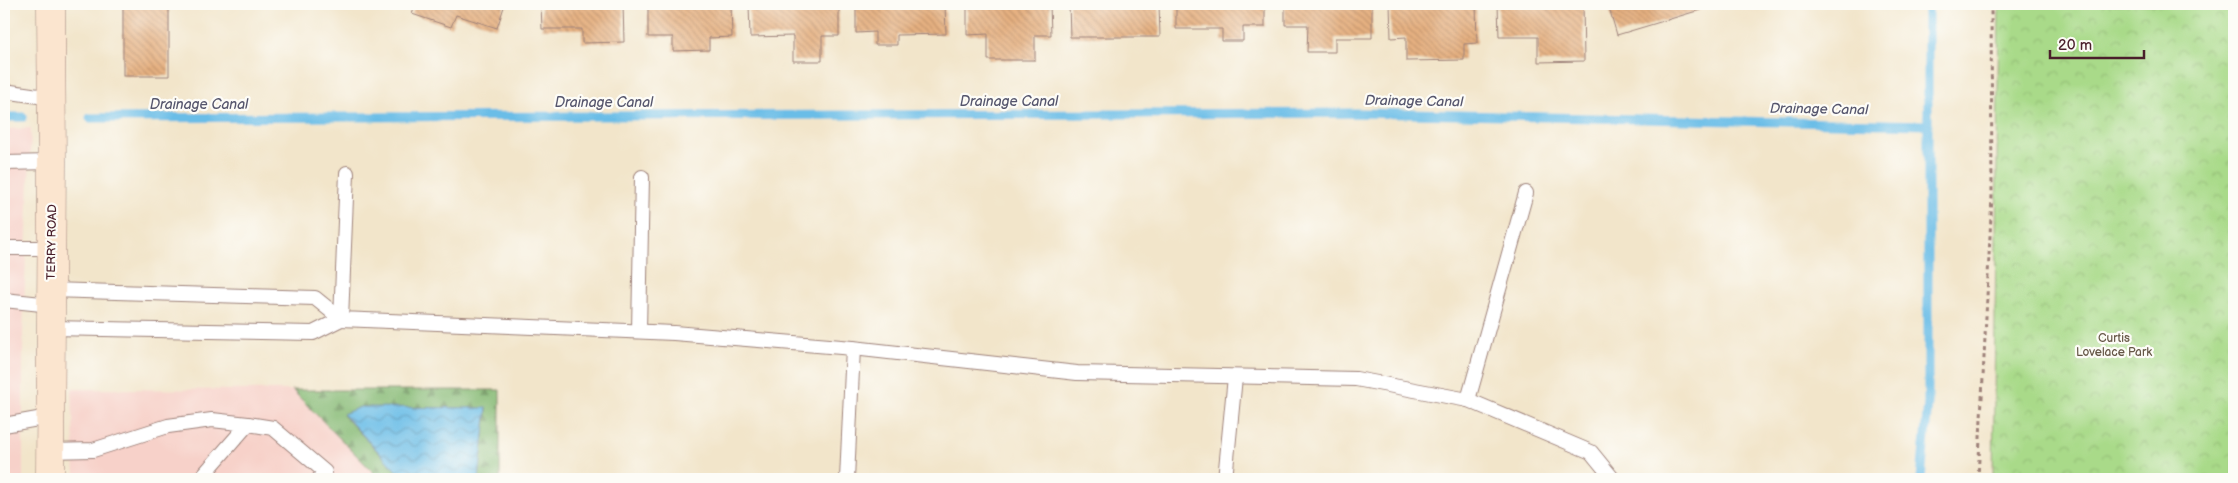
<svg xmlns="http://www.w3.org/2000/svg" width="2238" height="483" font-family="'Balsamiq Sans',sans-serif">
	<defs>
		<pattern id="forest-firs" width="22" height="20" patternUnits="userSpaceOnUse" patternTransform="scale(1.25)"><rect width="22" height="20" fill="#86ba75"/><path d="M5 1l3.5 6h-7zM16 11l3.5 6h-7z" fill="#709760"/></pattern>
		<pattern id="park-crowns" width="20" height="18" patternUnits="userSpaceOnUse" patternTransform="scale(1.25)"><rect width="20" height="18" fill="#a9da89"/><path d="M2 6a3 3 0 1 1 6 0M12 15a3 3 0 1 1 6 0" fill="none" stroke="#93bb76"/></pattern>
		<pattern id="water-waves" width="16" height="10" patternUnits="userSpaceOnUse" patternTransform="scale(1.25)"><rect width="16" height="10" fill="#6bbde7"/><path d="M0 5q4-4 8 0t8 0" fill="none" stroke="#5a99bb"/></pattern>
		<pattern id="building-back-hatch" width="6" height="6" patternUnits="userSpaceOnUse" patternTransform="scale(1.25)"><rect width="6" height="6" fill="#e6b181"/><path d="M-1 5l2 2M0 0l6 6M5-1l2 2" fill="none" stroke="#bc8f6a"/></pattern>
	</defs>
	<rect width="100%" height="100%" fill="#fdfcf7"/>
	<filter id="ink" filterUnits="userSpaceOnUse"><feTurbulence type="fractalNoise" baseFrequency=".02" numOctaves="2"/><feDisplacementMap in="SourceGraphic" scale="10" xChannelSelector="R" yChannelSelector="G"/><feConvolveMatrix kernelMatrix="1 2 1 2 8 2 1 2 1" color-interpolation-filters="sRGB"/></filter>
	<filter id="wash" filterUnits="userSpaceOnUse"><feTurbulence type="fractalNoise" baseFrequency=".0096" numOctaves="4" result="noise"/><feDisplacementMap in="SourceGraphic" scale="20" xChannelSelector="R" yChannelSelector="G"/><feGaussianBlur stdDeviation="1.12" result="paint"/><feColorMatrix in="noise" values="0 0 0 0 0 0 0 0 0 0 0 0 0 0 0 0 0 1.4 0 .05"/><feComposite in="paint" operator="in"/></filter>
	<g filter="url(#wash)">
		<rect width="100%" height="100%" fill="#f2e5ca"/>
		<g fill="#f7d1c9">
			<path d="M31,128L23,331V479H4V129Z"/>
			<path d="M72,389L292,390L380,479H75Z"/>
		</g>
		<path fill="url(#forest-firs)" stroke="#686c50" d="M292,390H500V479H479L487,409L343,415L404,479H380Z"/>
		<path fill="url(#park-crowns)" stroke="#7a7c5a" d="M1999,4H2234V479H1993Z"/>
		<path fill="url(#water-waves)" stroke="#5a6e89" d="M360,407L487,408L479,479H404L343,414Z"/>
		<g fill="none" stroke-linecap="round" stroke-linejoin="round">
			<g stroke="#6bbde7" stroke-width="9">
				<path d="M4,117H23"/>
				<path d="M90,118L1362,113L1928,125"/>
				<path d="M1921,479L1928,403V4"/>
			</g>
		</g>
		<g id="blocks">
			<g fill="url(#building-back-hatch)">
				<rect x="123" y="4" width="46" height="72"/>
				<path d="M415,4H505L497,28L456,15L451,27L412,14Z"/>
				<path d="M541,4H623L624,42L582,43V29H542Z"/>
				<path d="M648,4H731L732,37L709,38V50L673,51V37H648Z"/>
				<path d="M749,4H839V36H822V61H793V36L750,37Z"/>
				<path d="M856,4H945L946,34L897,35V45H875V32L856,33Z"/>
				<path d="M967,4H1050L1051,35H1035V60H988V34L967,35Z"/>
				<path d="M1069,4H1159L1160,37H1070Z"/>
				<path d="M1176,4H1265V27H1243V41H1222V29H1176Z"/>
				<path d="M1285,4H1372V38H1335V52H1307L1308,25H1285Z"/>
				<path d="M1390,4H1476L1477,43L1464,44V60L1406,61V37L1391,38Z"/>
				<path d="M1498,4H1583L1584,61L1538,62V37H1499Z"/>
				<path d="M1608,4H1699L1700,10L1617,35Z"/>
			</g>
		</g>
	</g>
	<g filter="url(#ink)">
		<use href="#blocks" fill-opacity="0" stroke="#9e827a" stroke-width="1"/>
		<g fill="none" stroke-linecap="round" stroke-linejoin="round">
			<g stroke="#9e827a" stroke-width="16">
				<g id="lane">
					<path d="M4,91L52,98"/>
					<path d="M4,163L52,162"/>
					<path d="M347,173L341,319L674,333L853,348L1077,373L1356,379L1468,400L1591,452L1613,479"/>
					<path d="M4,248H52"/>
					<path d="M4,300L51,305"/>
					<path d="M50,328L313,333L341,319L315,298L51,290"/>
					<path d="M639,331L642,177"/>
					<path d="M1468,400L1526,193"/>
					<path d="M248,424L273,428L325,472L319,479"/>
					<path d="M4,425L49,417"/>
					<path d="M49,451L93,450L168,426L212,420L248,424L200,479"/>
					<path d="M847,479L853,348"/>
					<path d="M1225,479L1235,377"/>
				</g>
			</g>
			<g stroke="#9e827a" stroke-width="29">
				<path id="secondary" d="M50,479L52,162L51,4"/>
			</g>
			<path stroke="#9e827a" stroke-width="3" stroke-dasharray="4 4" stroke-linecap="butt" d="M1978,479L1992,195L1991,4"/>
			<use href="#lane" stroke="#fff" stroke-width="14"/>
			<use href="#secondary" stroke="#fbe5cf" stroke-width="28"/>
		</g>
	</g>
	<g text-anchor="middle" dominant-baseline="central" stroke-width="4.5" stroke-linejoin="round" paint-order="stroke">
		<g font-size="12" fill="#4a1f2b" stroke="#fdfcf7">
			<text transform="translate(52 242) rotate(-89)">TERRY ROAD</text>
		</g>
		<g font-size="12" fill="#665747" stroke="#fdfcf7">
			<text x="2114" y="338">Curtis<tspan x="2114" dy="14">Lovelace Park</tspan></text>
		</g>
		<g font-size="14" font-style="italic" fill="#56566d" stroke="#fdfcf7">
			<text x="1009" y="101">Drainage Canal</text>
			<text transform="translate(1414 101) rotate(1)">Drainage Canal</text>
			<text x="604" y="102">Drainage Canal</text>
			<text x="199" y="104">Drainage Canal</text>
			<text transform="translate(1819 109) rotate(1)">Drainage Canal</text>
		</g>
	</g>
	<rect width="2238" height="483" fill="none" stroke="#fdfcf7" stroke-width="20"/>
	<path d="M2050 50v8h94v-8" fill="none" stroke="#4a1f2b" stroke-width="2.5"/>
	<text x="2058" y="50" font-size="15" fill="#4a1f2b" stroke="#fdfcf7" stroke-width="4" paint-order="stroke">20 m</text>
</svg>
